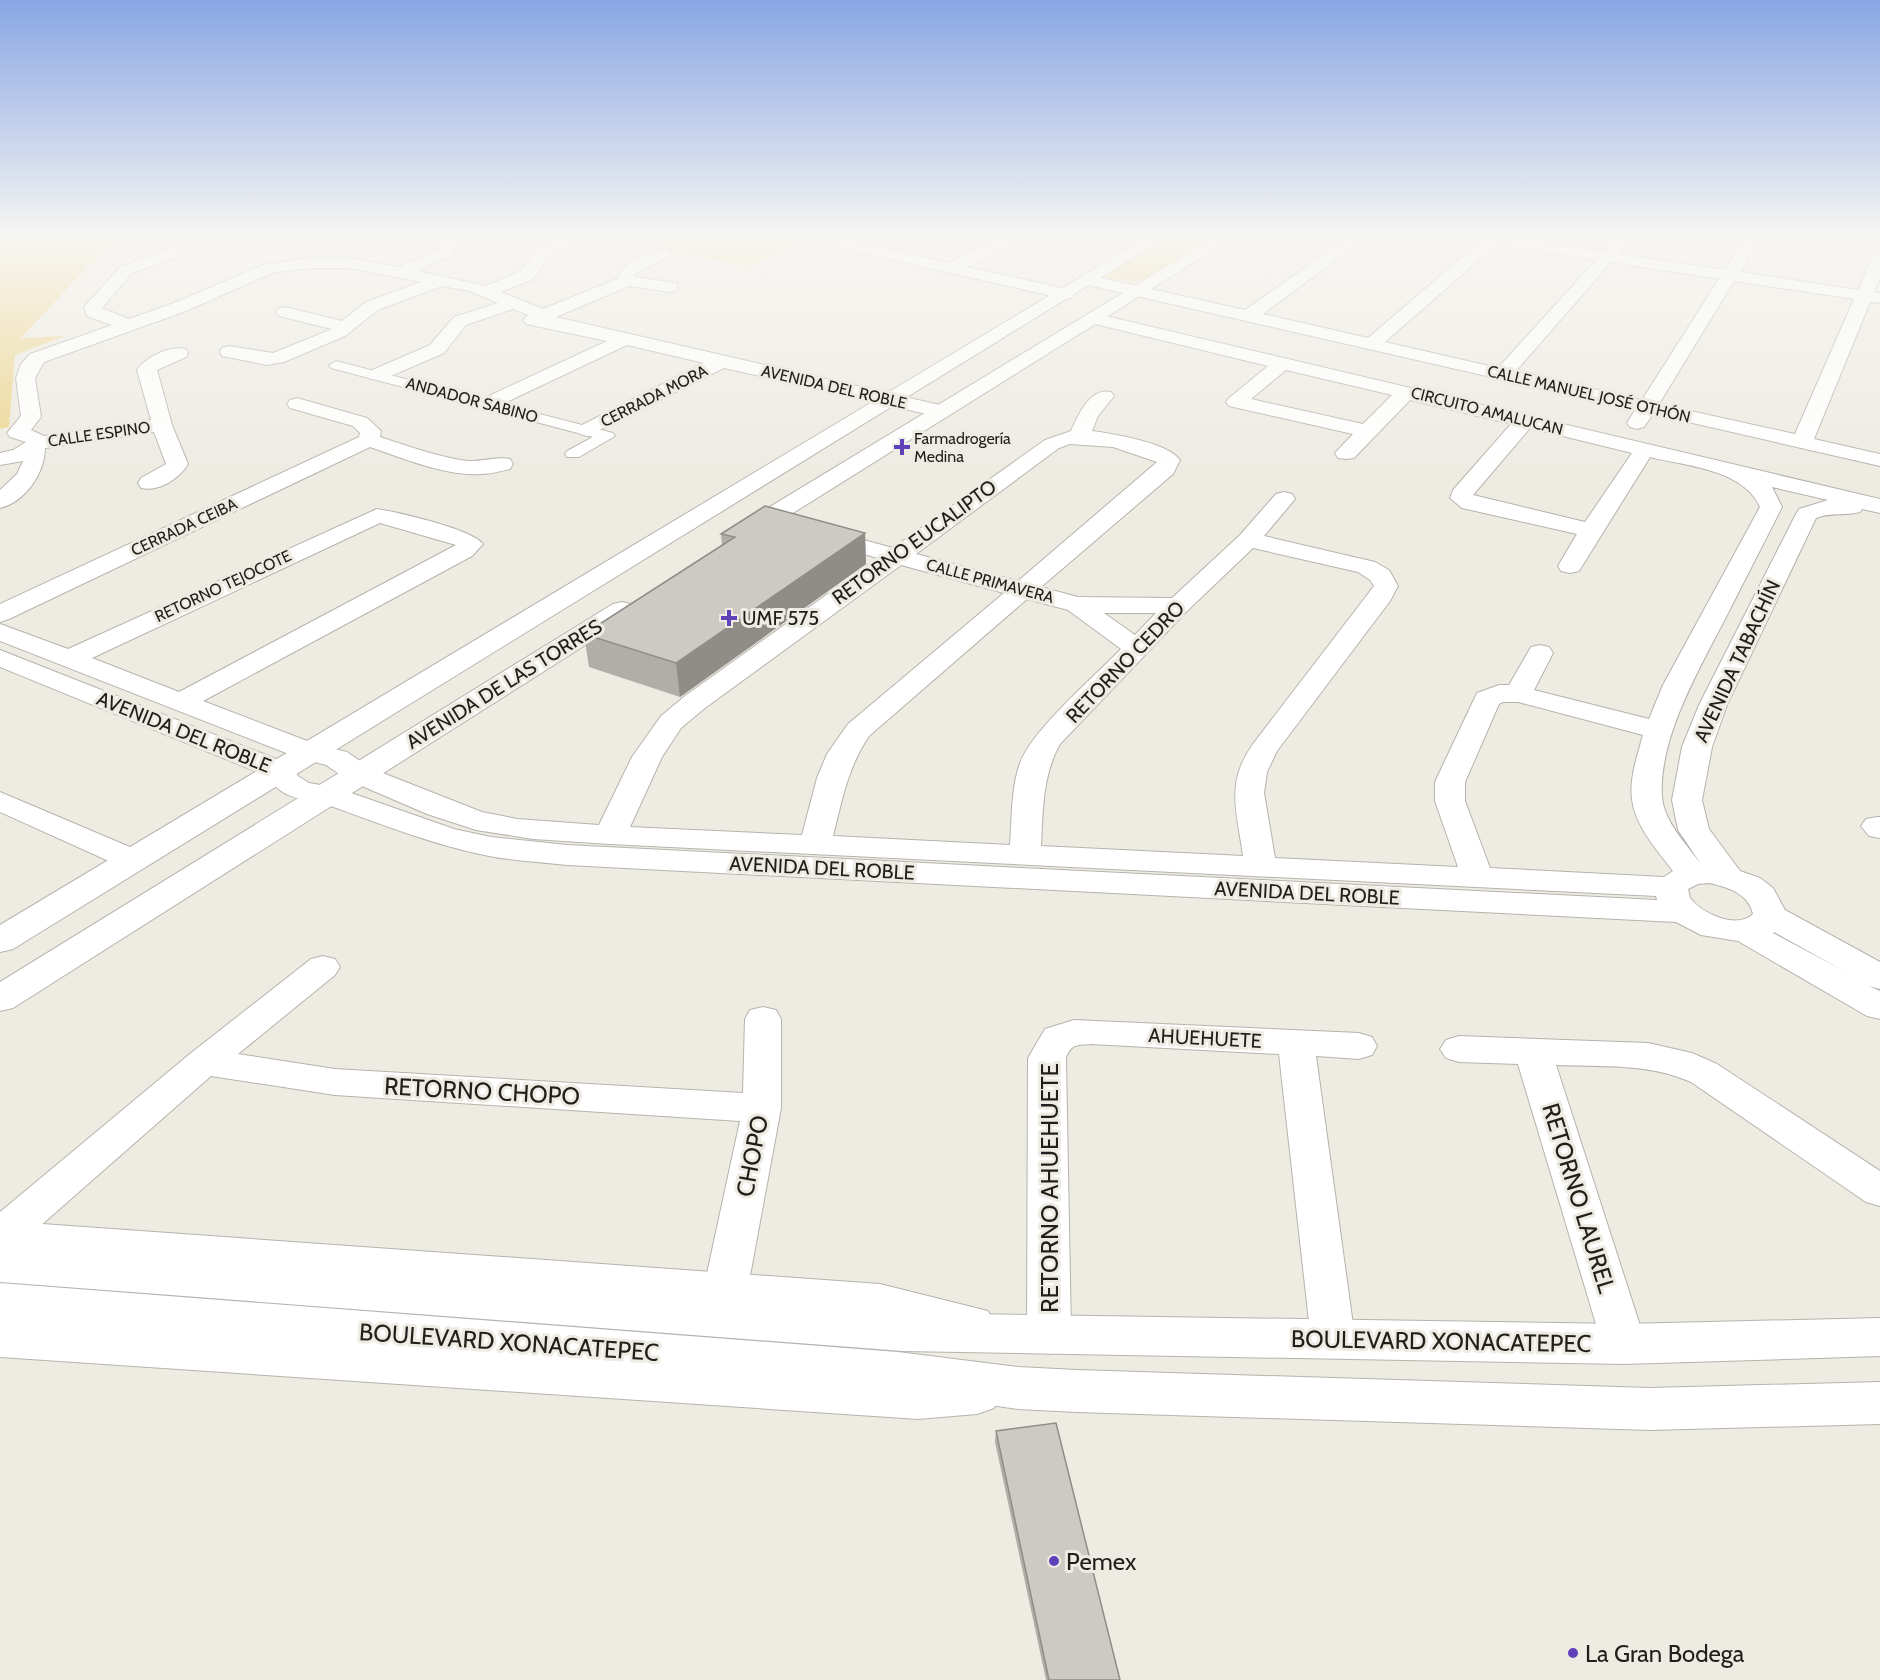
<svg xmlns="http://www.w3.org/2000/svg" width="1880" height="1680" font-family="Cabin,sans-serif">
	<rect width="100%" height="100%" fill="#eeebe3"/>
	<g fill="#edd691">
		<path d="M0,239H154L107,246L21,338L65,336L15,355L9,427L0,429Z"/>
		<path d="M641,239H809L748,266L658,249L664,244Z"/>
		<path d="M1162,239H1213L1158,274L1134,282L1104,277Z"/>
	</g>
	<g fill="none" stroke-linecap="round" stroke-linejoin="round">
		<g stroke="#b6b3ac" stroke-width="2">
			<path id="pedestrian" d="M336,361L613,433L615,436L579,457H567L565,454L567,451L593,437L331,368L329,365Z"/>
		</g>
		<g stroke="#b6b3ac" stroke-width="2">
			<g id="minor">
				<path d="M446,239H462L449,257L417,271L486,286L521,271L537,249L559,239H579L577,242L549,255L533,279L501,292L543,309L619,278C619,265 656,248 669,251L671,254L669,257L636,273L635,277L676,283L678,287L676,291L670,292L629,286L556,317L940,405L947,407L950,411L947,415L940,417L724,368L587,436L580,434L577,430L580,426L704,363L627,345L494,408H480L477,404L480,400L607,341L526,324L523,320L528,315L513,309L466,325L444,353L384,379H370L367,375L370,371L430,345L454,317L498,303L470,291L442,286L378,310L345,336L284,362L267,365L222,356L220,352L222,348L229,346L273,353L332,329L279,316L276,312L279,308L285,307L342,321L366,302L421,282L349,268H311L272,273L186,311L44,362L35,378L41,417L31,430L44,436L151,420L137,370C146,357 170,345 186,349L188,353L186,357L157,370L172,425L188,464C179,479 159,492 141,488L138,483L141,478L166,464L154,432L45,448C45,473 25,502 0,508V490L17,474L23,461L0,465V453L13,450L26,442L10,437L7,433L21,416L16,378L21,364L30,354L112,325L87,316L84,307L120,267L174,248L182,253L180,256L132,273L102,308L129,319L174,303L263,265L311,258H349L398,267L437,251Z"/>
				<path d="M815,239H842L949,263L997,239H1016L1014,242L967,267L1071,290L1074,294L1071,298L1065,299L823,244Z"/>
				<path d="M1346,239H1364L1263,314L1368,338L1481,241L1480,239H1516L1603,252L1612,242L1618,240L1626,245L1619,254L1725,270L1744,239H1760L1740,272L1858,290L1872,258L1880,253V278L1874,292L1880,293V303L1870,302L1814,439L1880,454V466L1653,414L1644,427L1637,429L1630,427L1627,423L1635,410L1088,285L1080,280L1088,275L1245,310ZM1496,245L1596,260L1498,368L1385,342ZM1611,262L1719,279L1642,400L1516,371ZM1734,281L1854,299L1795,434L1659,404Z"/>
				<path d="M1093,313L1880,499V513L1862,509L1860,512C1845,516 1831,512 1816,518L1727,705L1712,747L1702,800L1709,829L1740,871L1760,878L1773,888L1785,910L1880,962V989L1869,986L1880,991V1019L1867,1016L1738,941L1701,935L1676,922L567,865C541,862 514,861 489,856C434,845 383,825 331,806C304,797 285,803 267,776L0,667V650L289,764L298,776L309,783L337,788L454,829L491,837L567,845L1657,900L1656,896L610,844L533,839L476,830L427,814L348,780L326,765L299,758L0,641V624L68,649L377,509C397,512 472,529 483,544L472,556L203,701L315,744L347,752L370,768L482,812L517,819L599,825L632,757L661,716L685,696L878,558L815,541L811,536L815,531L823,529L893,548L1045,440L1071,431C1078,415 1090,387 1111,392L1114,396L1098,416L1092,431C1113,434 1167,442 1180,460L1173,474L1041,587L1078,597L1172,598L1240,535L1276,494L1284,492L1292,494L1295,499L1264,536L1375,562L1389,570L1398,586L1390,601L1277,751L1267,772L1264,793L1275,858L1458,867L1435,801V782L1477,693L1499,685H1509L1531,647L1540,645L1549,647L1553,653L1534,690L1649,719L1663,685L1760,507C1743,469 1686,466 1650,457L1579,571L1570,573L1561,571L1558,566L1577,534L1462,508L1450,498L1453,490L1511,424L1410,400L1354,458L1346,459L1338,458L1335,453L1353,434L1229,406L1226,402L1229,398L1268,366L1087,322L1084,318L1087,314ZM1286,370L1392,395L1363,424L1251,399ZM1530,428L1632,453L1585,522L1473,495ZM1070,444L1113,447L1157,462L1018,581L916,554L1059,448ZM1772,487L1828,500L1799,509L1796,514L1699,705L1682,747L1672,800L1678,830L1701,864C1687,845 1664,822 1662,797C1658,740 1698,671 1724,621C1743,583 1763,545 1782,507ZM380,523L456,545L179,692L92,658ZM1253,548L1358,572L1370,580L1374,586L1253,744C1225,783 1237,812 1243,856L1041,846C1043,811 1042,776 1060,744L1187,611ZM901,565L1004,593L848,724L827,754L817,778L802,835L630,827L662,757L681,728L705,708ZM1027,599L1068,610L1121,649C1094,677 1033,729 1020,763C1011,788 1012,818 1010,845L833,836C842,800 848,767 869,736ZM1104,613H1156L1135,635ZM1503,702H1518L1643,735C1638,754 1629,778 1632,799C1635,826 1657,850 1673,871L1664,877L1490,868L1465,801V782L1499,704ZM1709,883C1728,887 1749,894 1753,914C1736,930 1702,913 1690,898L1688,889L1698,884ZM1774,932L1844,971L1773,933Z"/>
				<path d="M297,398L367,418L381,431L380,437C408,446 438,457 467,461C482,462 496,456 510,459L513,464L510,469C501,471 491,474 482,474C448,477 402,458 370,447L9,619L0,622V604L359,437L360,433L353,426L290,408L287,404L290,400Z"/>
				<path d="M0,792L144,853L149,860L144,867L133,870L122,867L0,812Z"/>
				<path d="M1877,817H1880V838L1869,836L1861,826L1866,819Z"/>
				<path d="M323,956L335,959L340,967L335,975L238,1054L335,1069L743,1093L745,1019L750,1010L763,1007L776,1010L781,1019V1108L747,1292L740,1304L725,1310L710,1304L703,1292L740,1121L335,1095L211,1076L15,1248L0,1252V1212L191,1053L311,959Z"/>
				<path d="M1074,1020L1359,1033L1372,1037L1377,1046L1372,1055L1359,1059L1316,1056L1355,1339L1349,1352L1333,1358L1317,1352L1311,1339L1279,1054L1091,1044C1077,1045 1071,1044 1066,1058L1071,1335L1065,1348L1049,1354L1033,1348L1027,1335L1028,1058L1045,1029Z"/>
				<path d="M1459,1036L1648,1043L1692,1053L1717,1064L1880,1171V1206L1866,1202L1691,1082C1649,1063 1601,1067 1556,1065L1646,1344L1640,1357L1624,1363L1608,1357L1602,1344L1518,1064L1459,1062L1446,1058L1440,1049L1446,1040Z"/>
			</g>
		</g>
		<g stroke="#b6b3ac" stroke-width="2">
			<g id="tertiary">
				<path d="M1144,239H1163L13,949L0,952V925Z"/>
				<path d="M1212,239H1231L753,538L744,540L735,538L732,533L735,528Z"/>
				<path d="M622,602L631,604L635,610L631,616L13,1008L0,1011V982L613,604Z"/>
				<path d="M0,1221L880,1284L988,1311L995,1325L988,1339L972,1344L880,1322L0,1255Z"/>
				<path d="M0,1319L918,1377L977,1372L994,1378L1001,1393L994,1408L977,1414L918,1419L0,1357Z"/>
			</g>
		</g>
		<g stroke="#b6b3ac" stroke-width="2">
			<g id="secondary">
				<path d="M0,1246L903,1313L1624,1324L1880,1318V1356L1624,1364L903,1351L0,1282Z"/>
				<path d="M0,1283L898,1352L1018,1367L1077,1370L1650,1388L1880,1382V1424L1650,1430L1077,1412L1018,1409L898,1392L0,1321Z"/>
			</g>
		</g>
		<use href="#pedestrian" fill="#fff" fill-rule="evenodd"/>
		<use href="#minor" fill="#fff" fill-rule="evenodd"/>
		<use href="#tertiary" fill="#fff" fill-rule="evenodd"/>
		<use href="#secondary" fill="#fff" fill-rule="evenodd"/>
	</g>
	<g fill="#b0aea8">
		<path d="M865,533L866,564L680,697L589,667L584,634L722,545L721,534Z"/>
		<path d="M996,1431L1120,1680H1046L995,1442Z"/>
	</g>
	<path fill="#908d88" d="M865,533L866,564L680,697L676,663Z"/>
	<g fill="#cdcac3" stroke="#908d88" stroke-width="1.5">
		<path d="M765,506L865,533L676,663L584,634L735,537L721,534Z"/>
		<path d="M1056,1423L1120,1680H1049L996,1431Z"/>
	</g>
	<linearGradient id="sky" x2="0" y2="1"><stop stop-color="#89a6e4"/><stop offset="0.5" stop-color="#f7f6f2"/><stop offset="1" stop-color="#f7f6f2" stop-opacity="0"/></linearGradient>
	<rect width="1880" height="474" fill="url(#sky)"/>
	<g fill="#5f41ba" stroke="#eeebe3" stroke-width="2">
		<path d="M899 438h6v6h6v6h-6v6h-6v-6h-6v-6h6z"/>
		<path d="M726 609h6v6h6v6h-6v6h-6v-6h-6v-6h6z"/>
		<circle cx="1054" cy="1561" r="6"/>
		<circle cx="1573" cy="1653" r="6"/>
	</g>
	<g text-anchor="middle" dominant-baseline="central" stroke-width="6" stroke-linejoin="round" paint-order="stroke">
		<g font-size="16" fill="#201f1c" stroke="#eeebe3">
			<text transform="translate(834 387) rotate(13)">AVENIDA DEL ROBLE</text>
			<text transform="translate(1589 394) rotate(13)">CALLE MANUEL JOSÉ OTHÓN</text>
			<text transform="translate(654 396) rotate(-27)">CERRADA MORA</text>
			<text transform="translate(472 400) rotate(15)">ANDADOR SABINO</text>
			<text transform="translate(1487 411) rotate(14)">CIRCUITO AMALUCAN</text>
			<text transform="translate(99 434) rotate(-8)">CALLE ESPINO</text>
			<text transform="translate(184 527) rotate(-25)">CERRADA CEIBA</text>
			<text transform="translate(990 581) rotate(15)">CALLE PRIMAVERA</text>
			<text transform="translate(223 586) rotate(-25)">RETORNO TEJOCOTE</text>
		</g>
		<g font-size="16" fill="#201f1c" stroke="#eeebe3" text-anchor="start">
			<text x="914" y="438">Farmadrogería<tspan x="914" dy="18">Medina</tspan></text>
		</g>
		<g font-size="20" fill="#201f1c" stroke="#eeebe3">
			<text transform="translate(914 542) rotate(-36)">RETORNO EUCALIPTO</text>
			<text transform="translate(1737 661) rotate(-65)">AVENIDA TABACHÍN</text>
			<text transform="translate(1125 662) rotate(-46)">RETORNO CEDRO</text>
			<text transform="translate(504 684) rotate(-32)">AVENIDA DE LAS TORRES</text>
			<text transform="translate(184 732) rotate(22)">AVENIDA DEL ROBLE</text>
			<text transform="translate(822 868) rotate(3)">AVENIDA DEL ROBLE</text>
			<text transform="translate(1307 893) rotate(3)">AVENIDA DEL ROBLE</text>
			<text transform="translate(1205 1038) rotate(3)">AHUEHUETE</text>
		</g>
		<g font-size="20" fill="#201f1c" stroke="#eeebe3" text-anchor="start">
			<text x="742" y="618">UMF 575</text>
		</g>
		<g font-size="24" fill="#201f1c" stroke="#eeebe3">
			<text transform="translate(482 1091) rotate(3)">RETORNO CHOPO</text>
			<text transform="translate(752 1156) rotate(-79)">CHOPO</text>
			<text transform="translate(1049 1188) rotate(-90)">RETORNO AHUEHUETE</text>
			<text transform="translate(1579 1198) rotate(73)">RETORNO LAUREL</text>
			<text transform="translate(1441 1341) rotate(1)">BOULEVARD XONACATEPEC</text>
			<text transform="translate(509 1342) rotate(4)">BOULEVARD XONACATEPEC</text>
		</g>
		<g font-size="24" fill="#201f1c" stroke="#eeebe3" text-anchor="start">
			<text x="1066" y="1561">Pemex</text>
			<text x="1585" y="1653">La Gran Bodega</text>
		</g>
	</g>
</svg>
